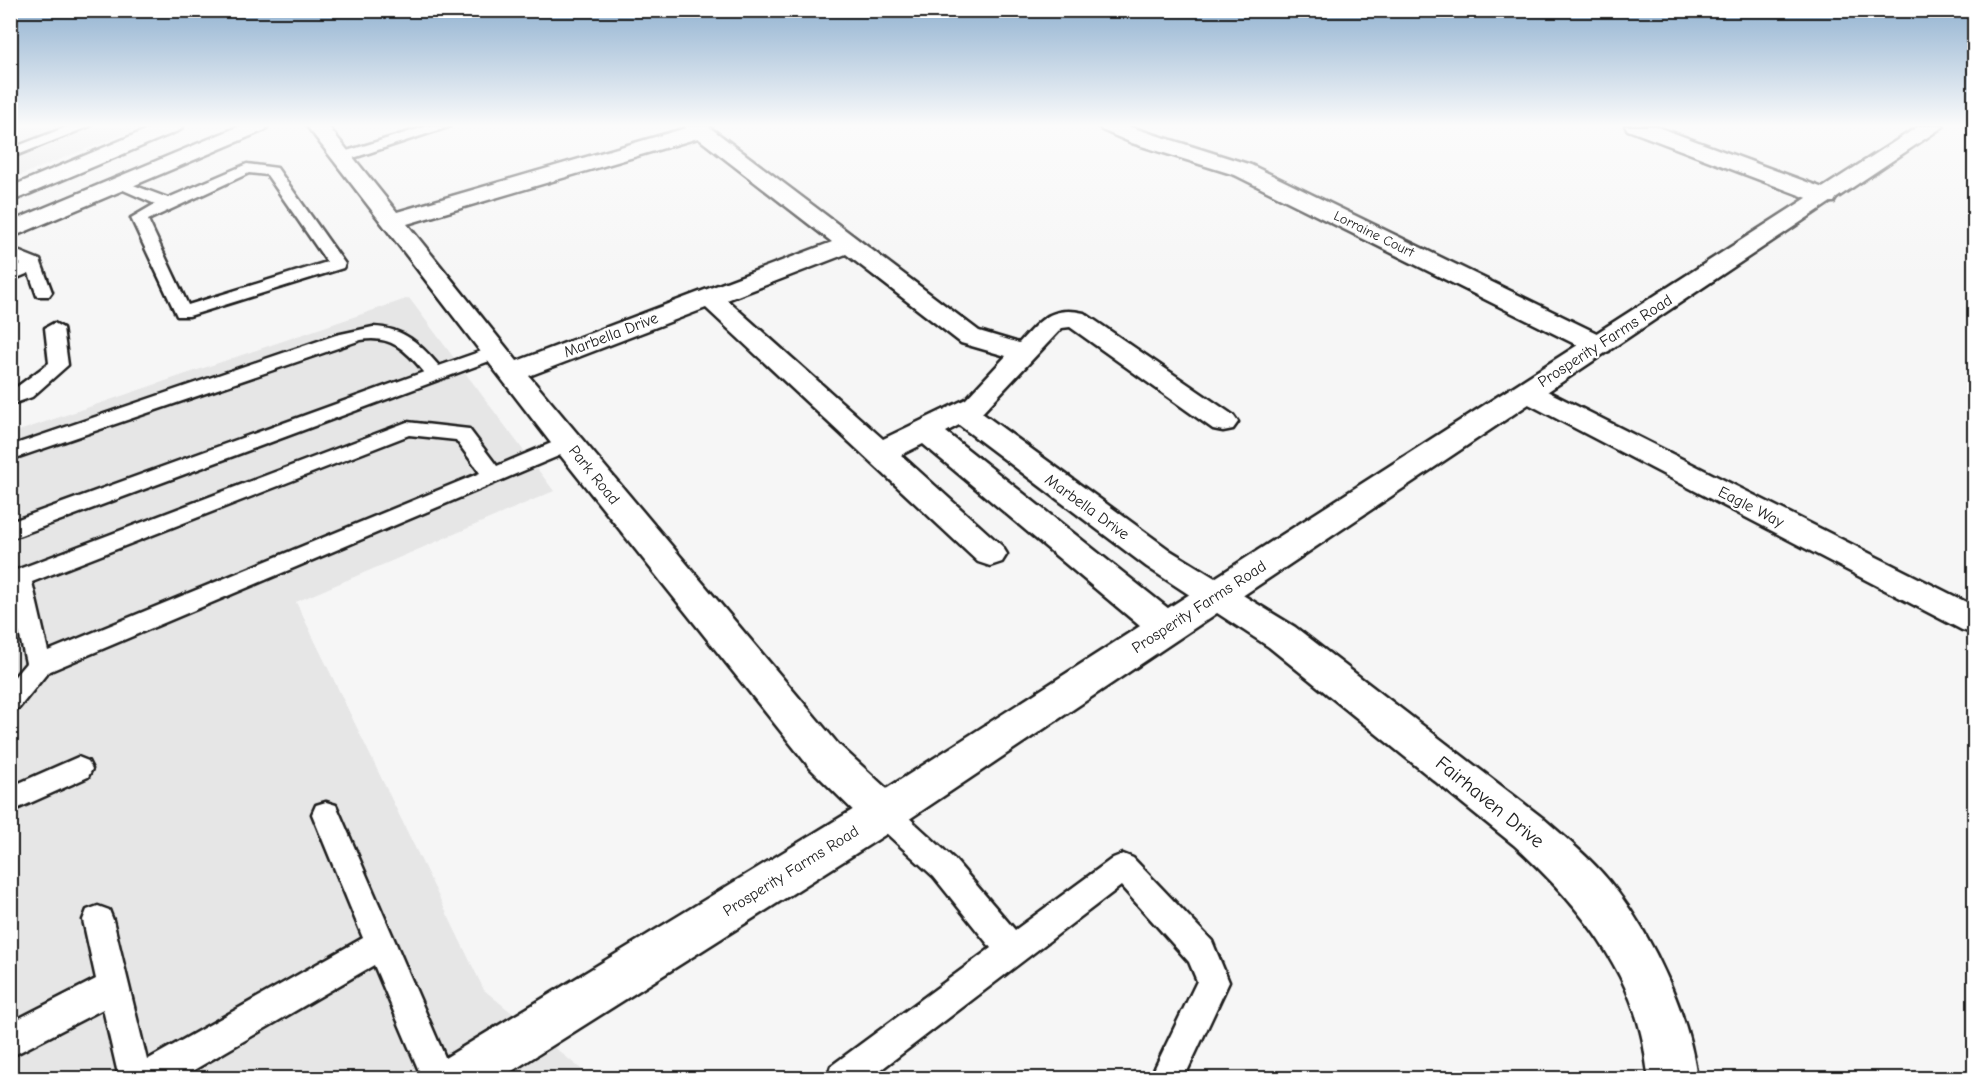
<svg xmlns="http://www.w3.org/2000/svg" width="1985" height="1089" font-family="'Comic Neue',sans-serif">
	<rect width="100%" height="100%" fill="#f6f6f6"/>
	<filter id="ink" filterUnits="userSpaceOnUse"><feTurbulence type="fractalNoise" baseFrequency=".0167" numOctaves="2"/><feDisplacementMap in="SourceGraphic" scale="12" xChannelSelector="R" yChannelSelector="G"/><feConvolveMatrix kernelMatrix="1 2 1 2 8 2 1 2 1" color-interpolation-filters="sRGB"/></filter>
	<g filter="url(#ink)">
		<g fill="#e6e6e6">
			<path d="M11,126H144L11,179Z"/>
			<path d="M409,298L554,491L296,602L484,990L592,1078H11L10,434Z"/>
		</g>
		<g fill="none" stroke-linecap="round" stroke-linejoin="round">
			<g stroke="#1c1c1c" stroke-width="5">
				<g id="service">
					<path d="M69,126H90L10,158V149Z"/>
					<path d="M428,126H451L347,160H337L335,157L337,154Z"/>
					<path d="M247,164L277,168L345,264L343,268L189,316H177L131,218L155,204L112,185L120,180L168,198ZM249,173L267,175L327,262L188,305L148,220Z"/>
					<path d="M10,248L40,260L52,292L49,296H37L29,273L10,281V269L21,264L10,259Z"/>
					<path d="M54,323L63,328L68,365L32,397L10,405V392L49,363L45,328Z"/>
					<path d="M373,327C404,328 420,344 439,366L496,346L505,352L503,356L10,539V522L424,372C406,350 391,335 361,340L10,460V446L336,335Z"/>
					<path d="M407,422L469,429L497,466L561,439H575L578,444L575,449L48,672L19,708L10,711V682L26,663L10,592L11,572ZM409,435L456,440L480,473L48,651L32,582Z"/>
					<path d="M78,757L88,761L92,769L88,777L10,812V787Z"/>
					<path d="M884,801L894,804L954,859L1015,930L1113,858L1123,854L1133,858L1212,941L1229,982L1184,1078H1150L1197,981L1189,962L1121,886L870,1078H827L831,1066L991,948L934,877L874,822L870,813L874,804Z"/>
					<path d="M326,802L336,805L340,814L454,1078H422L374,965L180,1078H119L103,1009L10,1057V1023L96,979L83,920L87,910L98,906L109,910L113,920L147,1060L363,938L312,814L316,805Z"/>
				</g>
			</g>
			<g stroke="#1c1c1c" stroke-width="5">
				<g id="minor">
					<path d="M307,126H328L397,212L686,128L685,126H708L979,331L1019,343C1039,321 1051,305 1084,313L1233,415L1238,422L1233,429L1223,431L1213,429L1070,327L1062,328L982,413L1171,551L1295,627L1544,819C1569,841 1596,863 1616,890C1655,941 1689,1015 1697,1078H1649C1646,1064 1645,1048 1641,1033C1623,958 1570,896 1514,845L1269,647L1147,567L959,425L946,432L1179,617L1184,627L1179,637L1166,640L1153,637L923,444L901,455L1002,546L1007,554L1002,562L990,566L978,562L706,308L529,376L838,744L899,800L905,813L899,826L884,831L869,826L810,768L557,451ZM698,138L832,242L517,361L407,224ZM846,254L961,343L1006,356L966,399L883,439L727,300Z"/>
					<path d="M1099,126H1127L1251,165L1609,339L1613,345L1609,351L1599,353L1589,351L1235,175L1132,143L1102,130Z"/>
					<path d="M1625,126H1655L1834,192L1837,197L1834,202H1818L1628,130Z"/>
					<path d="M1527,383L1537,386L1974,606V634L1962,630L1517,398L1513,392L1517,386Z"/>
				</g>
			</g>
			<g stroke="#1c1c1c" stroke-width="5">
				<path id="tertiary" d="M1919,126H1944L899,826L501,1078H433L440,1061L869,800Z"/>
			</g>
			<g stroke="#1c1c1c" stroke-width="5">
				<g id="secondary">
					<path d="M155,126H183L180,130L10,202V187Z"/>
					<path d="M240,126H268L265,130L10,238V222Z"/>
				</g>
			</g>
			<use href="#service" fill="#fff" fill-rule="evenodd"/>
			<use href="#minor" fill="#fff" fill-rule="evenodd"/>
			<use href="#tertiary" fill="#fff" fill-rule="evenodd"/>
			<use href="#secondary" fill="#fff" fill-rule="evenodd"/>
		</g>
	</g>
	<linearGradient id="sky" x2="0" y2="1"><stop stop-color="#90b1d0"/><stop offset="0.45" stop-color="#fbfbfb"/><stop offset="1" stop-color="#fbfbfb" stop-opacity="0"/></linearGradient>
	<rect width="1985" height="279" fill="url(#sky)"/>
	<g text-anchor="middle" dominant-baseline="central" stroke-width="4.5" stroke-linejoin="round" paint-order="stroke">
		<g font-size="14" fill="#1c1c1c" stroke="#fff">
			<text transform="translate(1374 234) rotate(26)">Lorraine Court</text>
		</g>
		<g font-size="16" fill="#1c1c1c" stroke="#fff">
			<text transform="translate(611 335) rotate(-21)">Marbella Drive</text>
			<text transform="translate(1605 341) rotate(-33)">Prosperity Farms Road</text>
			<text transform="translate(594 475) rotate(51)">Park Road</text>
			<text transform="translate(1087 507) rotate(36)">Marbella Drive</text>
			<text transform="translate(1751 507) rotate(27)">Eagle Way</text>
			<text transform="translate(1199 607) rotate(-33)">Prosperity Farms Road</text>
			<text transform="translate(791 871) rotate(-32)">Prosperity Farms Road</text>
		</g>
		<g font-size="20" fill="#1c1c1c" stroke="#fff">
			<text transform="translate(1490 802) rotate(39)">Fairhaven Drive</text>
		</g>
	</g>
	<rect width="1985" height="1089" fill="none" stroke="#fff" stroke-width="36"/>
	<rect x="18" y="18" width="1949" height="1053" fill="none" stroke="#1c1c1c" stroke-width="2" filter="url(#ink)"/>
</svg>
